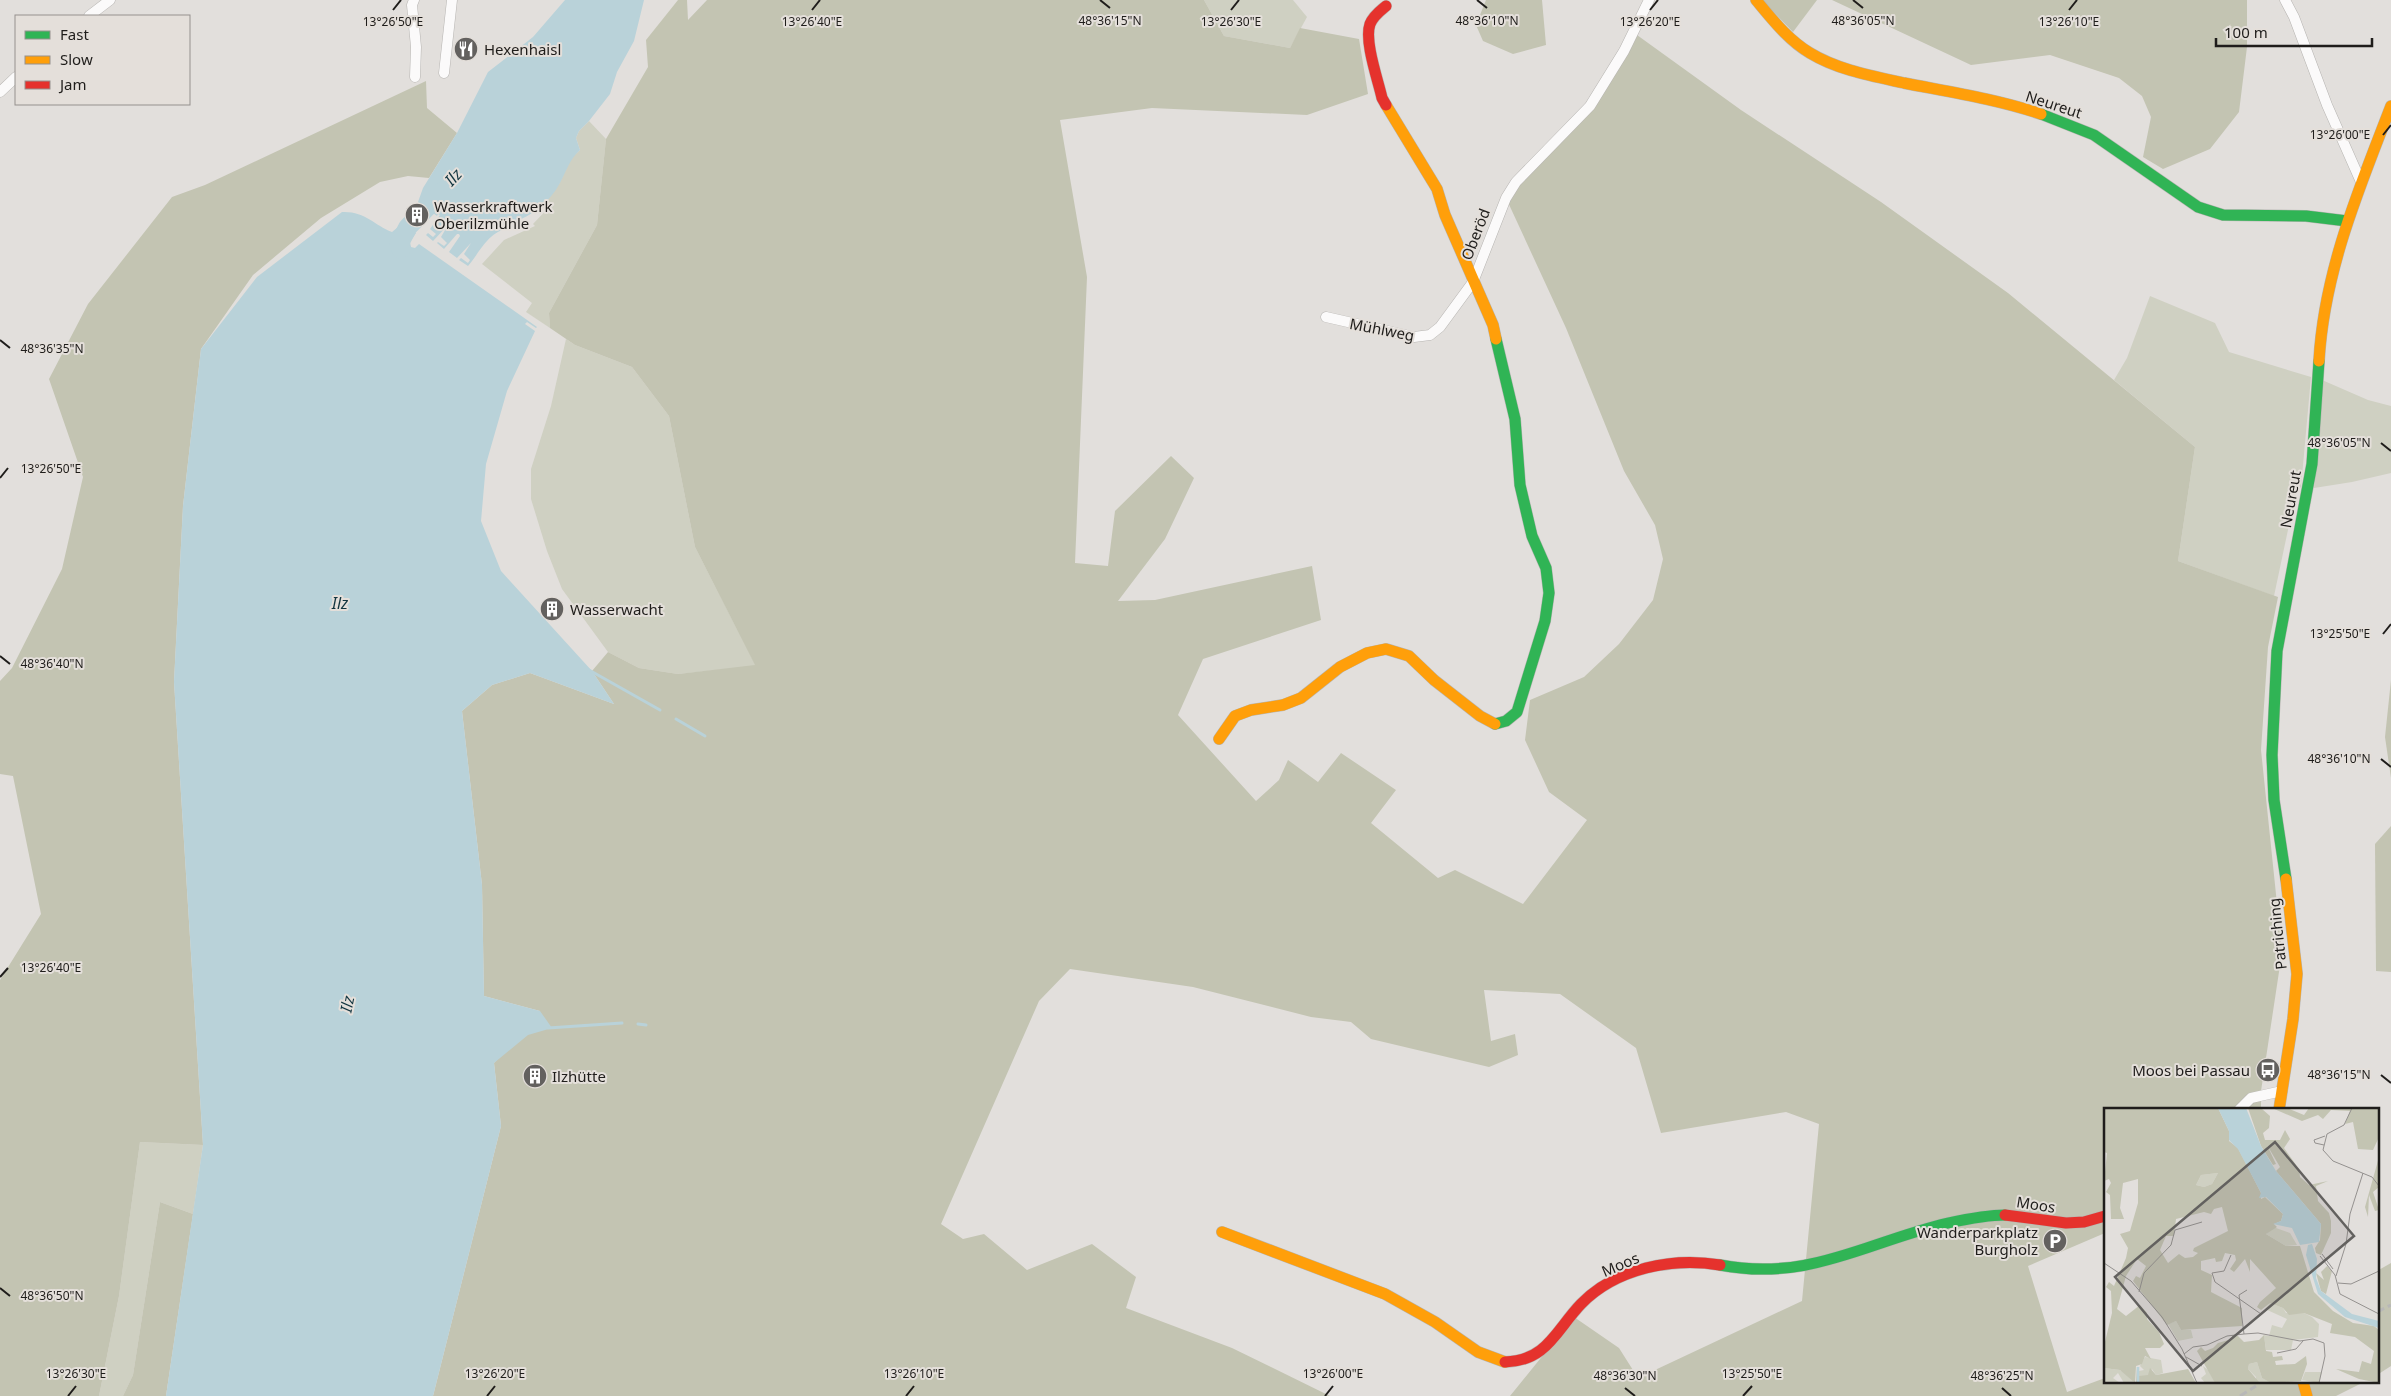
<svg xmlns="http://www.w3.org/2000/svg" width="2391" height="1396" font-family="'Noto Sans',sans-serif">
	<rect width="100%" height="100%" fill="#e2dfdc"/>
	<g fill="#cfd0c2">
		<path d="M1204,0H1293L1307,17L1290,48L1224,36Z"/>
		<path d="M589,121L606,139L597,225L549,313L550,328L526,312L532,303L482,264L504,240L535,226L533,224L553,203L540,209L559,184L571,158L580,150L576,138L579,131Z"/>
		<path d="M2150,296L2215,323L2229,352L2311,377L2301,487L2296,492L2274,596L2178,561L2195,447L2114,380L2127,358Z"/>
		<path d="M566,339L575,345L632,367L669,416L695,547L756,666L678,674L639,668L608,652L562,589L547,551L531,499V469L551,406Z"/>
		<path d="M2322,380L2368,400L2391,406V473L2352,482L2314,488Z"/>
		<path d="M140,1142L203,1145L193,1214L160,1202L133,1375L123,1396H99L119,1296Z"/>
	</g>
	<g fill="#c3c4b2">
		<path d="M678,0H687L688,20L707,0H1204L1224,36L1290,48L1300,28L1359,39L1368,94L1307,115L1152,108L1060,120L1087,277L1075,563L1108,566L1115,511L1171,456L1194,478L1165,539L1118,601L1155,600L1312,566L1321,620L1203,659L1178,715L1256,801L1279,780L1288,760L1318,782L1341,753L1396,790L1371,823L1438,878L1455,870L1523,904L1587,820L1549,792L1525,740L1530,700L1584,677L1619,644L1653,600L1663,559L1655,525L1624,471L1566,328L1506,198L1571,126L1637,35L1741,110L1881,202L2008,293L2195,447L2178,561L2278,597L2268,647L2261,750L2282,952L2261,1091V1110H2105V1233L2028,1266L2067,1392L2105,1378V1382H2364L2336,1396H1510L1574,1317L1619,1348L1638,1378L1802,1301L1819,1124L1786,1112L1661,1133L1636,1048L1560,994L1484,990L1491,1041L1515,1034L1518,1055L1489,1067L1371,1039L1351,1022L1311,1017L1193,987L1070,969L1039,1001L941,1224L963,1239L984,1234L1027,1270L1092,1244L1136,1277L1126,1308L1232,1348L1330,1396H433L501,1126L494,1063L540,1011L484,996L482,885L462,711L492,685L530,673L614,704L592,671L608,652L639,668L678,674L755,665L695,547L669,416L632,367L575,345L550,328L549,313L597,225L606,139L648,67L646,40Z"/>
		<path d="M1486,0H1542L1546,45L1513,54L1483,41L1476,25Z"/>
		<path d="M1762,0H1817L1793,32Z"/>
		<path d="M1832,0H2247V47L2239,112L2210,149L2163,169L2143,157L2151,117L2142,96L2119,78L2050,55L1971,65Z"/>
		<path d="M426,81L427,108L457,133L429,178L408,176L380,182L321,218L253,275L201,349L183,506L174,682L203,1145L140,1142L119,1296L99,1396H0V980L41,914L13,776L0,774V681L12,668L62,569L83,477L49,379L88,304L172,197L205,185Z"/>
		<path d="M2391,680V778L2385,737Z"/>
		<path d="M2391,826V972L2376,971L2375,844Z"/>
		<path d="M160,1202L193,1214L166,1396H123L133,1375Z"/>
		<path d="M2391,1263V1366L2377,1375V1271Z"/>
	</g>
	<g fill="#b9d2d9">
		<path d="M565,0H644L634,41L617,72L610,94L589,121L579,131L576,138L580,150C569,160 567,170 560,183C549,203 533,215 512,223L513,227C488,231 483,248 468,266L459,260L461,258L468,263L470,260L464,254L471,243L457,258L449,252L460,236L459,234H457L444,249L437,243L438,242L444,246L447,243L441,237L448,225L433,241L426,235L428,233L433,237L436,234L430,229L440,215L438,214L437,216L418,202L423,188L457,133L488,72L533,37Z"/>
		<path d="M342,212C365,211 374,225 392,232L403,223L416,233L410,242L411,247L415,248L419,244L537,327L536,328L527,322L525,324L535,331L507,391L486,464L481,521L501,571L592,671L614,704L530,673L492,685L462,711L482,885L484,996L540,1011L552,1028L528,1035L494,1063L501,1126L433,1396H166L203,1145L174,682L183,506L201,349L257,277Z"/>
	</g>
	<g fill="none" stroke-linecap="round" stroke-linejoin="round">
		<g stroke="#b9d2d9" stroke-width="3">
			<path d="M589,670L660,710"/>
			<path d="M676,719L705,736"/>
			<path d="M638,1024L646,1025"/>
			<path d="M548,1028L622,1023"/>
		</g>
		<path stroke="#b9d2d9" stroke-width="19" d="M401,249L399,244L408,227L443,191"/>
		<g stroke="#b6b4b1" stroke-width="11">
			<g id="street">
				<path d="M414,0L412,5L416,47L415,77"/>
				<path d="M2285,0L2294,17L2327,105L2361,182"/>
				<path d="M89,16L110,0"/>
				<path d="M444,73L452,0"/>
				<path d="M0,92L16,77"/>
				<path d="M1326,317L1414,337L1430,335L1440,327L1473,282L1506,198L1516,182L1590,106L1624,51L1649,0"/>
				<path d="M2239,1110L2251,1098L2282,1091"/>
			</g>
		</g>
		<g stroke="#b6b4b1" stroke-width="12">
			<g id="fast">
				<path d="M2041,114L2094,135L2198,207L2223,215L2306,216L2347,221"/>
				<path d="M1495,724L1506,721L1517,712L1545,621L1549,593L1546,568L1532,536L1520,485L1515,419L1496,339"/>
				<path d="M2286,879L2274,800L2272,755L2277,651L2312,464L2319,361"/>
				<path d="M1720,1265C1810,1282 1866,1242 1948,1223C1967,1219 1986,1215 2005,1215"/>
			</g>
		</g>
		<g stroke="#b6b4b1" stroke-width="12">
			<g id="slow">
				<path d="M1756,0C1772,19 1788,40 1810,53C1838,70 1872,76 1904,83C1950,92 1996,99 2041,114"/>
				<path d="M1386,105L1437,189L1445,215L1493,325L1496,339"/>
				<path d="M2319,361C2324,271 2359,189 2391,106"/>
				<path d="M1219,739L1235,716L1251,710L1283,705L1301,698L1340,667L1367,653L1386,649L1409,656L1434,680L1480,716L1495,724"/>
				<path d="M2279,1110L2293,1019L2297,974L2286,879"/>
				<path d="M1222,1232L1385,1294L1435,1322L1478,1352L1505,1362"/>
				<path d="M2303,1382L2307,1396"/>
			</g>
		</g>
		<g stroke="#b6b4b1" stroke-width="12">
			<g id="jam">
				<path d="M1386,6C1380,11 1373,16 1370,24C1364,41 1378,80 1382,98L1386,105"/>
				<path d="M2005,1215L2066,1223L2084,1222L2105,1216"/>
				<path d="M1505,1362C1547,1361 1556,1330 1581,1304C1616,1268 1673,1257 1720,1265"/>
			</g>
		</g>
		<use href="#street" stroke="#fbfafa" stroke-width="10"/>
		<use href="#fast" stroke="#30b455" stroke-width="11"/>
		<use href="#slow" stroke="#ff9f0a" stroke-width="11"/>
		<use href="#jam" stroke="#e5322d" stroke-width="11"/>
		<g stroke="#b8b8b7" stroke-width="3" stroke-dasharray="8 4" stroke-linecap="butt">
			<path d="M2377,1312L2391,1305"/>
			<path d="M2240,1396L2256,1386"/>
		</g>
	</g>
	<path fill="none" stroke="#1f1d1b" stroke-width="2" d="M1100,0L1110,8M1477,0L1487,8M1853,0L1863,8M393,10L401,0M812,10L820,0M1231,10L1239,0M1650,10L1658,0M2069,10L2077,0M2383,135L2391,125M0,340L10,348M2381,443L2391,451M0,478L8,468M2383,634L2391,624M0,656L10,664M2381,759L2391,767M0,977L8,968M2381,1075L2391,1083M0,1288L10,1296M1625,1388L1635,1396M2002,1388L2011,1396M68,1396L76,1386M487,1396L495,1386M906,1396L914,1386M1325,1396L1333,1386M1743,1396L1752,1386"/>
	<defs>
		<g id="restaurant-disc" transform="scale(1.25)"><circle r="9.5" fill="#63615f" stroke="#e4dfda"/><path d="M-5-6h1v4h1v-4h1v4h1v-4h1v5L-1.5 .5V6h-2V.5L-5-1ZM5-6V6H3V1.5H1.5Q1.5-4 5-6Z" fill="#fff"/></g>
		<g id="building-disc" transform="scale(1.25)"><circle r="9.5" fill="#63615f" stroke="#e4dfda"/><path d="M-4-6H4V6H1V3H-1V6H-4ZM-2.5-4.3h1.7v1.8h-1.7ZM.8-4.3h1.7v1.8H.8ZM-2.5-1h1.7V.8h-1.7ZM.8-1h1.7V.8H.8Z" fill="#fff"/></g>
		<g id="bus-disc" transform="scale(1.25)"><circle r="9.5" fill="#63615f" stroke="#e4dfda"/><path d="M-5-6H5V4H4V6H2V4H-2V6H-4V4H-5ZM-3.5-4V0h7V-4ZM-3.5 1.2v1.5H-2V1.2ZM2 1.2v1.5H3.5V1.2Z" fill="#fff"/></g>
		<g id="parking-disc" transform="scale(1.25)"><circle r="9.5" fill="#63615f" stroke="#e4dfda"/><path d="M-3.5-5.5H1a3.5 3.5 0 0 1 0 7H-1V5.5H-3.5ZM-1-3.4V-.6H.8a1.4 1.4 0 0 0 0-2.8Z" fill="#fff"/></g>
	</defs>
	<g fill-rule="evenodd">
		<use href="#restaurant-disc" x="466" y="49"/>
		<use href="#building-disc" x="417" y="215"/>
		<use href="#building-disc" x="552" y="609"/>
		<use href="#bus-disc" x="2268" y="1070"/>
		<use href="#building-disc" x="535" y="1076"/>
		<use href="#parking-disc" x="2055" y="1241"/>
	</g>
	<g text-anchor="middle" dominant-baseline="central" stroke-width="4" stroke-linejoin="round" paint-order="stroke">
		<g font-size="15" fill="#1f1d1b" stroke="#e4dfda" text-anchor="start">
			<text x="484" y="49">Hexenhaisl</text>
			<text x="434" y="206">Wasserkraftwerk<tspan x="434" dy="17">Oberilzmühle</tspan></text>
			<text x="570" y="609">Wasserwacht</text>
			<text x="2250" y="1070" text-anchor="end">Moos bei Passau</text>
			<text x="552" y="1076">Ilzhütte</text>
			<text x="2038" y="1232" text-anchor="end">Wanderparkplatz<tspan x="2038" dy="17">Burgholz</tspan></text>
		</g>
		<g font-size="15" fill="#1f1d1b" stroke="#e4dfda">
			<text transform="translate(2054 104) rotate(18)">Neureut</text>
			<text transform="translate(1475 234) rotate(-69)">Oberöd</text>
			<text transform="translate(1382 329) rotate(11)">Mühlweg</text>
			<text transform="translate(2290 499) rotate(-80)">Neureut</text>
			<text transform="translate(2277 934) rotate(-96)">Patriching</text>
			<text transform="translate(2036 1204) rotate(9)">Moos</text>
			<text transform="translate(1620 1264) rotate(-23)">Moos</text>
		</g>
		<g font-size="16" font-style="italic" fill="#11343f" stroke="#e4dfda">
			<text transform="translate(453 177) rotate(-48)">Ilz</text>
			<text x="340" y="603">Ilz</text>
			<text transform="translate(347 1004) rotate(-78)">Ilz</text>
		</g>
	</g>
	<g transform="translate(2104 1108)">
		<rect width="275" height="275" fill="#e2dfdc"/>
		<path d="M114,65L108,76L100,79L92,77L97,67ZM169,119L186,125L193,137L182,138L162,126ZM166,195L179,200L182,205H200L208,209L215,216L214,229L189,232L187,242H162L160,227L165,228L168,217L178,220L183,211L161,201ZM72,213L77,222H87L89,230L74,233L64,216ZM41,249L57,252L59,265L52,267L48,261L44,268H35V263L40,262L36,258ZM153,254L158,270L166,274L152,275V269L144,261L145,256ZM99,258L108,265L111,275H101L97,270L102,266ZM0,260L16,262L29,271V275H20L14,265L9,270L16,275H0ZM201,264H218L215,275L198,272Z" fill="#cfd0c2"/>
		<path d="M0,0H114L125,23V33L134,40L157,85V91L161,89L179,106L177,113L170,116L173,119L162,126L182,138H196L210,184L229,203L249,215L270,218L275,222V275L255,271L232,261L255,264L258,253L267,256L270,243L251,229L226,225L228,216L200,205L185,207L179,200L166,195L157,202L153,199L156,194L172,180L146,151V164L141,151L130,164L126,161L132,152L131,147L121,145L118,153L112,154L111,150L97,153V162L108,167L107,184L138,200V218L77,222L72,213L63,217L29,173L32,168L36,170L42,158L33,151L22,168L13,201L22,208L36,197L43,205V211L55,224L60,236L56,240H41L47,251L41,248L38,256L32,258L31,275L16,262L0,260V238L8,205L7,183L2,179L5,174L10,178L22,150L24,140L16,126L26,123L34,95V71L19,75L16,100L20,111H7L6,87L2,84L7,75L5,71L0,73L3,45L0,44ZM114,65L108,76L100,79L92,77L97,67ZM118,99L124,123L90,140L89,143L94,145L89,149L81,150L75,146L64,155L56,142L62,128H70L72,111L100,104L107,106L110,101ZM144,0L158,1L166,8L165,20L159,25L161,32H176L181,22L186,31L180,40L195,61L196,69L205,77L224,73L212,78L214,93L225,105L227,113V125L217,147L212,145L211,140L216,132L217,116L172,63L176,59L163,37L172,56L169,57L157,38ZM168,0H183L200,7L205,0H275V29L269,42L254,41L249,14L241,16L246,3L227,2L219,11L214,7L198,13ZM275,49V79L269,84L275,102L271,103L265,87L264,109L261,99ZM223,158L228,163L222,186L217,183L212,165L220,172L217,164ZM128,227L134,228L140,234L155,232L160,227L162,243L168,244L169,249L178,248L179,252L171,253L172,257L191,256L202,248L203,256L197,273L167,275L158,270L153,254L145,256L144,261L155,274L111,275L93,243L97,239L101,243L109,240L114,235L128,231ZM33,259L35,268L44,267L46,260L52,267L84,261L92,275H32Z" fill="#c3c4b2" fill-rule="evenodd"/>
		<path d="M114,0H142L157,38L172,63L217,116L215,134L196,137L188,120L169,116L177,113L179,106L162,89L155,90L157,85L134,41L125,32V23ZM208,136L213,151L212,170L217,183L248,206L275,213V220L241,209L214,186L202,147L204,137Z" fill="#b9d2d9"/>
		<path fill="none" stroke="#b9d2d9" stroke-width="2.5" d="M34,259V275"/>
		<path fill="none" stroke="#94918f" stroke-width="1" d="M248,0L240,17L223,26L219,42L229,53L268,69L275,78M220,37L211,35L210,32L221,28M218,146L229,161M127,147L120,163L108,165L111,174L157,206M216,148L231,167L236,186L275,206M0,155L27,173L58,209L78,241L93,275M232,168L242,136L246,106L259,65M234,175L247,176L275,163M143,182L135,187L140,226L154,225L196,233L209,231L220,235L221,248L215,275M35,184L40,165L67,137L71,122L98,114M173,245L192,241L199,233M80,246L89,239L103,237L123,228L140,226M82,249L98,258"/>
		<path fill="#63615f" fill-opacity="0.15" stroke="#63615f" stroke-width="2.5" d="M171,34L250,128L89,263L11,169Z"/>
		<rect width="275" height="275" fill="none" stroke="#1f1d1b" stroke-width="2.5"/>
	</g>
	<g font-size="12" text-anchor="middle" fill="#1f1d1b" stroke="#e4dfda" stroke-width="4" stroke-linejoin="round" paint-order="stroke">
		<text x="1110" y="25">48°36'15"N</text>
		<text x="1487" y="25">48°36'10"N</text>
		<text x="1863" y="25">48°36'05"N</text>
		<text x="393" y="26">13°26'50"E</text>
		<text x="812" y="26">13°26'40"E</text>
		<text x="1231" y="26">13°26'30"E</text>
		<text x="1650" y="26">13°26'20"E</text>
		<text x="2069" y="26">13°26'10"E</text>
		<text x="2340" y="139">13°26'00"E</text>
		<text x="52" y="353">48°36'35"N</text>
		<text x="2339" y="447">48°36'05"N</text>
		<text x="51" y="473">13°26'50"E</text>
		<text x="2340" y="638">13°25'50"E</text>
		<text x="52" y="668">48°36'40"N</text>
		<text x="2339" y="763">48°36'10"N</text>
		<text x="51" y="972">13°26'40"E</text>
		<text x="2339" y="1079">48°36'15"N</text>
		<text x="52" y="1300">48°36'50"N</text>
		<text x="76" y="1378">13°26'30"E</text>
		<text x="495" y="1378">13°26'20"E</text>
		<text x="914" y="1378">13°26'10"E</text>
		<text x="1333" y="1378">13°26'00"E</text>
		<text x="1752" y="1378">13°25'50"E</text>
		<text x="1625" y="1380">48°36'30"N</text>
		<text x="2002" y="1380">48°36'25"N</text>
	</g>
	<rect x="15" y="15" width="175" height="90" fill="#e4dfda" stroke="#95918e"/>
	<rect x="25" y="31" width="25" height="8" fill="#30b455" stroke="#95918e"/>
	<text x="60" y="40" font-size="15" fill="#1f1d1b">Fast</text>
	<rect x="25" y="56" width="25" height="8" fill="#ff9f0a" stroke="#95918e"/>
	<text x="60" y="65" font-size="15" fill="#1f1d1b">Slow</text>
	<rect x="25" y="81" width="25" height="8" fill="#e5322d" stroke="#95918e"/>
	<text x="60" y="90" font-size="15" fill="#1f1d1b">Jam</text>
	<path d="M2216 38v8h156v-8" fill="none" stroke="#1f1d1b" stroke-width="2.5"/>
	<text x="2224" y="38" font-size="15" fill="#1f1d1b" stroke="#e4dfda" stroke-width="4" paint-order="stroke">100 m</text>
</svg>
